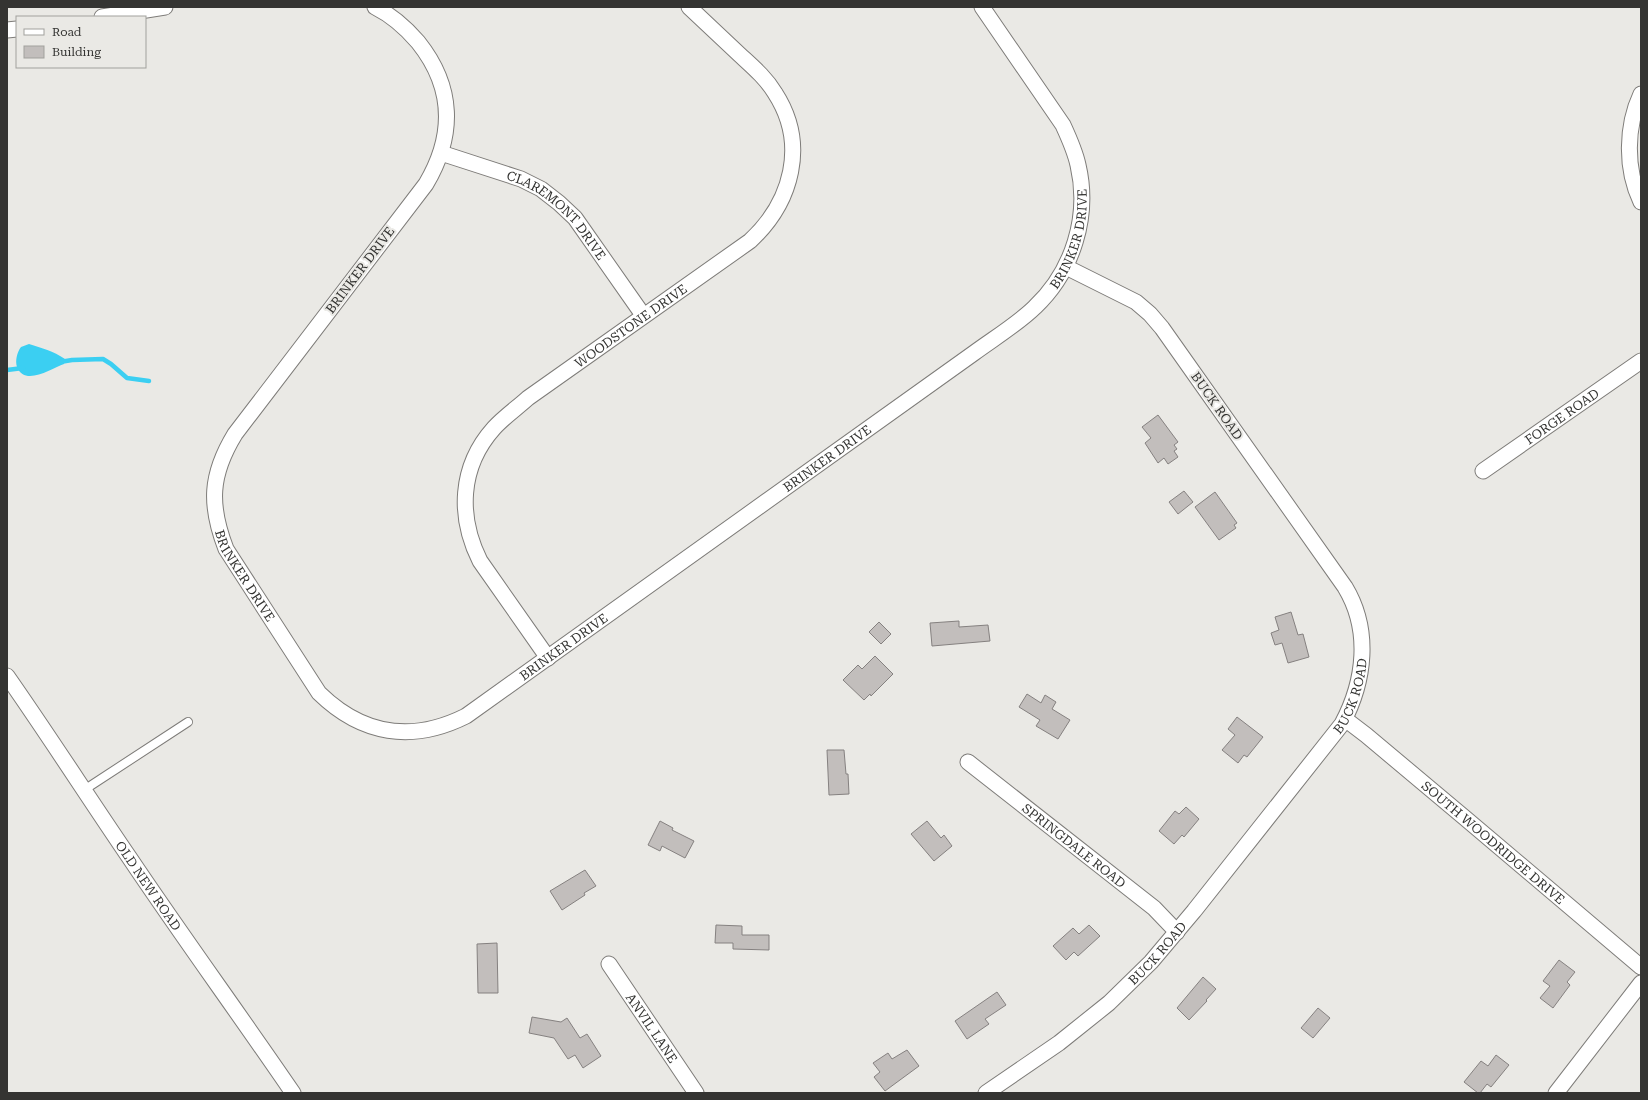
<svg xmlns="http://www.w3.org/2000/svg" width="1648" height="1100" font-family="'Roboto Serif',serif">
	<rect width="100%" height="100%" fill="#eae9e5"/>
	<path fill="#3bcff2" d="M29,344C42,348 53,351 65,359L64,364C52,368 25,387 17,367C15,361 17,352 21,347Z"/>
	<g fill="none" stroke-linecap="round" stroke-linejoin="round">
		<g stroke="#3bcff2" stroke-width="4.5">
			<path d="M60,362L72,360L103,359L111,364L127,378L149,381"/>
			<path d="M7,370L23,368"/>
		</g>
	</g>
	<g fill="#c2bebc" stroke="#858180">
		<path d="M1158,415L1178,442L1174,445L1177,449L1174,451L1178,457L1168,464L1164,458L1158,463L1145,443L1151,438L1142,427Z"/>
		<path d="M1184,491L1193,502L1178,514L1169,502Z"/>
		<path d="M1215,492L1237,523L1234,525L1236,528L1219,540L1195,507Z"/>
		<path d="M1291,612L1298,635L1303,634L1309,657L1288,663L1282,643L1275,645L1271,633L1279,630L1275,617Z"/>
		<path d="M959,621V627L988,625L990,641L932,646L930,623Z"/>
		<path d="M879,622L891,634L881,644L869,632Z"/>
		<path d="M875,656L893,674L871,696L870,694L864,700L843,680L858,665L862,669Z"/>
		<path d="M1027,694L1041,703L1045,695L1056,702L1052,709L1070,720L1058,739L1036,726L1040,720L1019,707Z"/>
		<path d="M1237,717L1263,737L1247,757L1244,755L1238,763L1222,750L1235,735L1228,729Z"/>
		<path d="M827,750H844L846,774H848L849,794L829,795Z"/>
		<path d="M1186,807L1199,819L1184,837L1182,835L1174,844L1159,831L1175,811L1179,814Z"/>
		<path d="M660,821L673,828L672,830L694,841L685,858L662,846L660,851L648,845Z"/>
		<path d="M927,821L941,838L944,835L952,846L934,861L911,834Z"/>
		<path d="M585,870L596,886L584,893L585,895L562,910L550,891Z"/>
		<path d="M716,925L742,926V935H769V950L733,949V943H715Z"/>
		<path d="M1089,925L1100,936L1078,956L1074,952L1066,960L1053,946L1073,928L1079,934Z"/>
		<path d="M497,943L498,993H478L477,944Z"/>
		<path d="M1559,960L1575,972L1567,982L1570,985L1553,1008L1540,998L1550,986L1543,981Z"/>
		<path d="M1203,977L1216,989L1206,1000L1207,1001L1189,1020L1177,1008Z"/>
		<path d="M997,992L1006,1005L985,1019L989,1024L967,1039L955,1021Z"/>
		<path d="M1318,1008L1330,1018L1313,1038L1301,1028Z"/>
		<path d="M532,1017L561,1022L567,1018L580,1038L587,1034L601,1056L583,1068L575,1055L568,1059L554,1038L529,1033Z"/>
		<path d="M907,1050L919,1066L885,1091L874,1077L880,1072L873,1063L888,1053L892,1059Z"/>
		<path d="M1496,1055L1509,1065L1491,1087L1487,1084L1480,1093H1478L1464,1082L1481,1061L1488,1066Z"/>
	</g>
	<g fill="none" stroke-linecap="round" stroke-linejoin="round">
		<g stroke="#7e7c79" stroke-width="10">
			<path id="service" d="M84,790L188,722"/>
		</g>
		<g stroke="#7e7c79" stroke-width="17">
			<g id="minor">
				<path id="s1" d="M375,7C391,15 406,28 418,42C454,87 455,135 426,184L235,434C210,475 209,505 226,549L319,693C362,735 412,743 466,716L974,353C993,339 1019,323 1035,307C1073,271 1090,216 1078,165C1075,151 1069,138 1063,125L982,7"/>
				<path d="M102,17L165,7"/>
				<path d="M7,30L17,29"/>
				<path d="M1641,94C1626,126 1625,169 1641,202"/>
				<path id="s2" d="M441,153L521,179L541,189L559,203L575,218L643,315"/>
				<path id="s3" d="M1483,471L1641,361"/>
				<path id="s4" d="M548,658L480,561C458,517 459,467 494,428C504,417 517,408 528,398L750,241C792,202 808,144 775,93C766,78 753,67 740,55C723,39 706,23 689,7"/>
				<path id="s5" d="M7,676C49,736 88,797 129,857C182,936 239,1014 293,1093"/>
				<path id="s6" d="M1345,719L1366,735L1465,818L1641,967"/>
				<path id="s7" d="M968,762L1154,908L1177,932"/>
				<path id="s8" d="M609,964L696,1093"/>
				<path id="s9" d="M986,1093L1059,1043L1109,1003L1151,962L1194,911L1342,724C1365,681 1371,630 1345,587L1162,328L1150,314L1136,302L1066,267"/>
				<path d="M1556,1093L1641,983"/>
			</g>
		</g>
		<use href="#service" stroke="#fff" stroke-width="8"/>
		<use href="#minor" stroke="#fff" stroke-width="15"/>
	</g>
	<g text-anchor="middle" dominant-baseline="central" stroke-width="4" stroke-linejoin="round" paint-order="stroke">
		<g font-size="13" fill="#343432" stroke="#eae9e5">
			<text stroke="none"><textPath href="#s2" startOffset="135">CLAREMONT DRIVE</textPath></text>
			<text stroke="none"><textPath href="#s1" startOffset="1755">BRINKER DRIVE</textPath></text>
			<text transform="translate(360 270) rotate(-53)">BRINKER DRIVE</text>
			<text stroke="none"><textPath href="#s4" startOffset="432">WOODSTONE DRIVE</textPath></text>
			<text transform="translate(1217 406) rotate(55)">BUCK ROAD</text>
			<text stroke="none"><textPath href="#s3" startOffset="96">FORGE ROAD</textPath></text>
			<text stroke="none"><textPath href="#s1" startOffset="1419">BRINKER DRIVE</textPath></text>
			<text stroke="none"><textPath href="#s1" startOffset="676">BRINKER DRIVE</textPath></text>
			<text stroke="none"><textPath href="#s1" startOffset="1095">BRINKER DRIVE</textPath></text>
			<text stroke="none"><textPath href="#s9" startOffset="546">BUCK ROAD</textPath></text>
			<text stroke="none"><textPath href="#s6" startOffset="193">SOUTH WOODRIDGE DRIVE</textPath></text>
			<text stroke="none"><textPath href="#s7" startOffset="135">SPRINGDALE ROAD</textPath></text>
			<text stroke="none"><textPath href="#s5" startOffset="253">OLD NEW ROAD</textPath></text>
			<text stroke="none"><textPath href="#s9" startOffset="222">BUCK ROAD</textPath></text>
			<text stroke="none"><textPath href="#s8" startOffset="77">ANVIL LANE</textPath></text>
		</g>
	</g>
	<rect width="1648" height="1100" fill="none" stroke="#343432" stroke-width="16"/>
	<rect x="16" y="16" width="130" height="52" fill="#eae9e5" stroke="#a1a19d"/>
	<rect x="24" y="29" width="20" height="6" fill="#ffffff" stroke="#a1a19d"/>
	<text x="52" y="36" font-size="12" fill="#343432">Road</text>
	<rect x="24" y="46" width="20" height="12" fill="#c2bebc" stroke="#a1a19d"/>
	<text x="52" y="56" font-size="12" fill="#343432">Building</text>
</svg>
